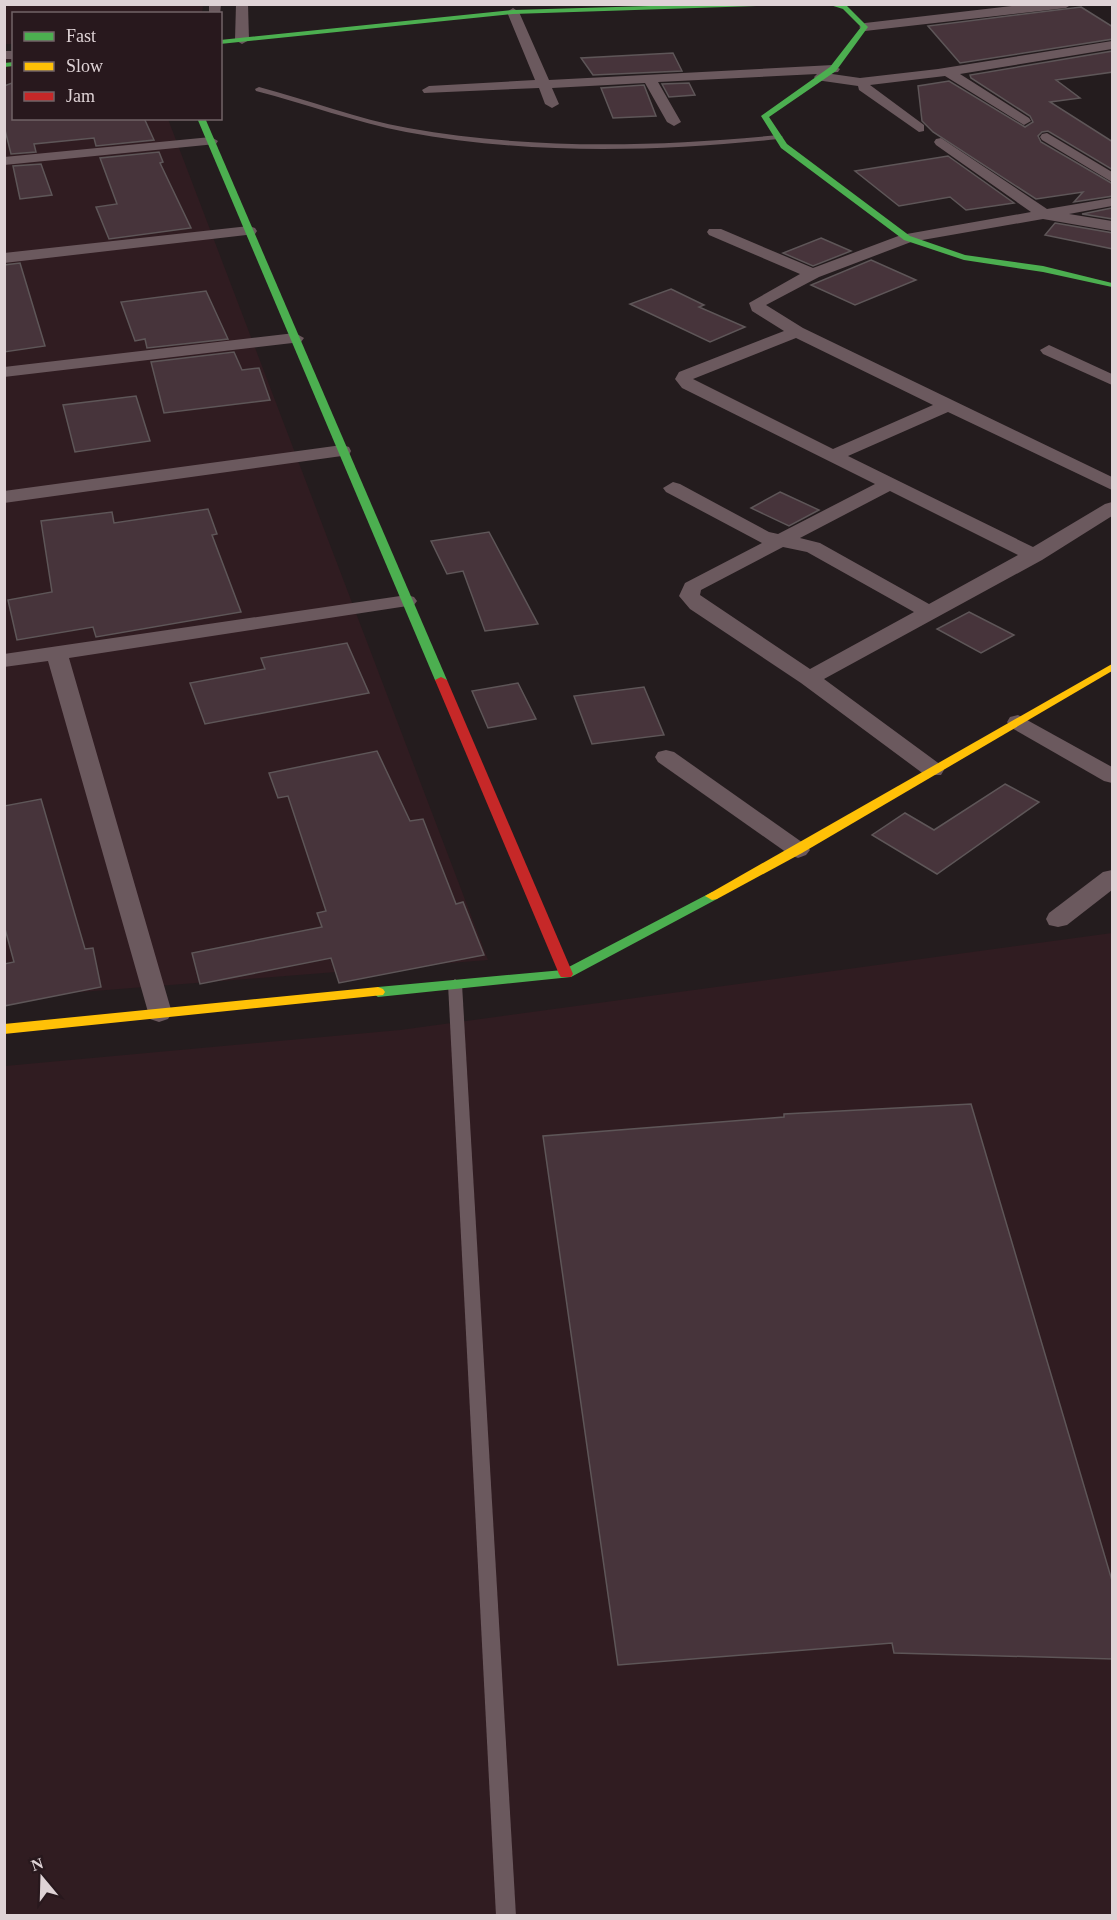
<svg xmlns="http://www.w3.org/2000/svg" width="1117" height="1920" font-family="'Times New Roman',serif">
	<rect width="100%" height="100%" fill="#241c1e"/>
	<g fill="#301c21">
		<path d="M5,4H203V5L202,14H14L13,44H5Z"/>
		<path d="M5,58H13L14,118L168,119L488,960L5,998Z"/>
		<path d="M1112,933V1915L5,1916V1066L400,1030Z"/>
	</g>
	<g fill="#47343b" stroke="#5e5658" stroke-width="1.5">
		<path d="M1081,7L1113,27V39L960,63L928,26Z"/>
		<path d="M1113,51V72L1056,80L1080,98L1050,102L1113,142V170L1048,131L1042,132L1038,136L1041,142L1113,184V196L1074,202L1083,192L1036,199L933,132L922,121L918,86L949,81L1025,127L1033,122L1030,116L971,78L970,75Z"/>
		<path d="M673,53L682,71L593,75L581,58Z"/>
		<path d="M12,83L14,118H144L154,140L96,146L94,138L34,144L36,152L11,154L4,126V86Z"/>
		<path d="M689,83L695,95L669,97L662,84Z"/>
		<path d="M644,85L656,116L613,118L601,88Z"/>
		<path d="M159,152L163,162L160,163L191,228L109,239L96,207L117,204L100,158Z"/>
		<path d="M948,156L1014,203L966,210L950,197L899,206L855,171Z"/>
		<path d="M41,164L52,195L20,199L13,166Z"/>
		<path d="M1112,208L1113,219L1082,214Z"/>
		<path d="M1055,223L1113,233V249L1045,235Z"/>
		<path d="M821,238L851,251L813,266L783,253Z"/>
		<path d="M871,260L916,280L855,305L811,285Z"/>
		<path d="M20,263L45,346L4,352V265Z"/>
		<path d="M671,289L704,305L699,307L745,327L710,342L630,304Z"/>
		<path d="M206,291L228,339L147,348L145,339L135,341L121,302Z"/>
		<path d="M234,352L242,370L259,368L270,400L164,413L151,362Z"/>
		<path d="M136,396L150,441L75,452L63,405Z"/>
		<path d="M780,492L819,510L789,526L751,508Z"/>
		<path d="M208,509L217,534L212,535L241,612L96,637L93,627L17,640L8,600L52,592L41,521L112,512L114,523Z"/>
		<path d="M489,532L538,624L485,631L463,571L447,574L431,541Z"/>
		<path d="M969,612L1014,635L981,653L937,629Z"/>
		<path d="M347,643L369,693L205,724L190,683L265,669L261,658Z"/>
		<path d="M518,683L536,719L488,728L472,691Z"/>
		<path d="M644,687L664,735L592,744L574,696Z"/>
		<path d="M377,751L410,821L423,819L456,904L463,902L484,955L339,983L331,958L200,984L192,953L322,927L317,913L326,911L288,796L278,798L269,773Z"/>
		<path d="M1005,784L1039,802L937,874L872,835L905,813L934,830Z"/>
		<path d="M41,799L85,949L93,948L101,987L4,1006V964L14,962L4,925V806Z"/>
		<path d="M971,1104L1113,1584V1659L894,1653L892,1643L618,1665L543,1136L784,1117V1114Z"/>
	</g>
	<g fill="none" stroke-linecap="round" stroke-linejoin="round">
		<g fill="#6b595e" fill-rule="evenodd">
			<path d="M259,87C309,100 357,119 408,128C531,150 655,147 779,135L783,137L779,139C655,152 530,155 406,132C355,122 306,104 256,91L255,89Z"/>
			<path d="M455,979L462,984L516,1916H496L448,984Z"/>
		</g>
		<g fill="#6b595e" fill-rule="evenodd">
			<path d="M209,4H221L220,15L209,14Z"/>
			<path d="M236,4H248L249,40L242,44L235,40Z"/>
			<path d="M1028,4H1072L1066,8L865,31L859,27L865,23Z"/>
			<path d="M513,8L519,12L549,80L833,65L840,69L838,72L825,73L860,78L938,69L1112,41V49L960,74L1029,118L1031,121L1024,125L945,76L870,85L924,125V131L919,132L859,90L858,86L816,80L814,77L817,74L658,82L681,122L674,126L667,122L645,83L552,88L559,104L552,108L545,104L539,88L424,93L422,90L429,86L535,80L507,12Z"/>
			<rect x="4" y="51" width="10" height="8"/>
			<path d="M1047,133L1112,172V182L1042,140L1040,137L1042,134Z"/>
			<path d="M211,137L218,141L216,144L4,165V157Z"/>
			<path d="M941,138L1047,209L1112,198V206L1069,214L1112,221V231L1043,219L911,242L819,277L766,305L803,328L1112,477V490L948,412L848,456L1033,547L1105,504L1112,502V516L1042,560L824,679L941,765L944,770L941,775H925L801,683L690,609L679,596L685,583L762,543L666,492L663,488L673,482L680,484L769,532L778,534L875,484L682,388L675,379L679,372L784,331L752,311L749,303L800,274L709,235L707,232L709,229H721L813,268L901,235L1031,212L936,145L934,142L936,139ZM796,338L933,405L833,449L693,379ZM890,491L1018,555L929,604L820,543L800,538ZM783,547L807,552L914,612L810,669L700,595L701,590Z"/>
			<path d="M249,226L255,228L257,231L255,234L4,263V253Z"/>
			<path d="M295,333L304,338L301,342L4,377V367Z"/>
			<path d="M1049,345L1112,374V385L1043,354L1040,350Z"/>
			<path d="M342,445L349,447L351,451L349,455L4,503V491Z"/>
			<path d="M407,595L414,597L417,601L414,605L69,658L172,1013L168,1019L159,1022L150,1019L48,661L4,667V654Z"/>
			<path d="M1018,715L1112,767V783L1104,781L1010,727L1007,722L1010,717Z"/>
			<path d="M666,750L674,752L806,845L810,850L806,855L798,858L790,855L658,762L655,757L658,752Z"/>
			<path d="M1112,870V890L1067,925L1058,927L1049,925L1046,919L1049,913L1103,872Z"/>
		</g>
		<g fill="#4caf50" fill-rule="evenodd">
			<path d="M718,4H814L513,14L220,44V40L513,10Z"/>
			<path d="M827,4L847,6L868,27L836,71L769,117L787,144L910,236L965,255L1043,266L1112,283V287L1043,272L964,260L904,240L781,148L761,116L830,67L861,27L843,9Z"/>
			<path d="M14,62V66L4,67V63Z"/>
			<path d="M197,118H205L447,680L445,682H437L435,680Z"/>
			<path d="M712,892L717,893L719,896L717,899L571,977L378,997L371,992L378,987L563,970Z"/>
		</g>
		<g fill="#ffc107" fill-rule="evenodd">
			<path d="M1112,664V671L802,853L717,899L712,900L705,896Z"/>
			<path d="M378,987L383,989L385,992L383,995L4,1034V1024Z"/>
		</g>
		<path fill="#c62828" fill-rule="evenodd" d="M441,677L447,680L573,974L571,977H561L559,974L435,680Z"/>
	</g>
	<rect width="1117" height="1920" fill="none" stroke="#dfd3d6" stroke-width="12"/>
	<rect x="12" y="12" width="210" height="108" fill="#28181d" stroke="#716367" stroke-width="1.5"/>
	<rect x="24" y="32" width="30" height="9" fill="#4caf50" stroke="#716367" stroke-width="1.5"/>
	<text x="66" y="42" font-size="18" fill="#dfd3d6">Fast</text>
	<rect x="24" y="62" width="30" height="9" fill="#ffc107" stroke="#716367" stroke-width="1.5"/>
	<text x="66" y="72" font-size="18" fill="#dfd3d6">Slow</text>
	<rect x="24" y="92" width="30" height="9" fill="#c62828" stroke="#716367" stroke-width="1.5"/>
	<text x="66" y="102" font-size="18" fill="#dfd3d6">Jam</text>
	<g transform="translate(42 1878) rotate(341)" stroke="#28181d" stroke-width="4.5" paint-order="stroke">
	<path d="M0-4.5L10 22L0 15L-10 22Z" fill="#dfd3d6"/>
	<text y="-9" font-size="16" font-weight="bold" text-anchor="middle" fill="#dfd3d6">N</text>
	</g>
</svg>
